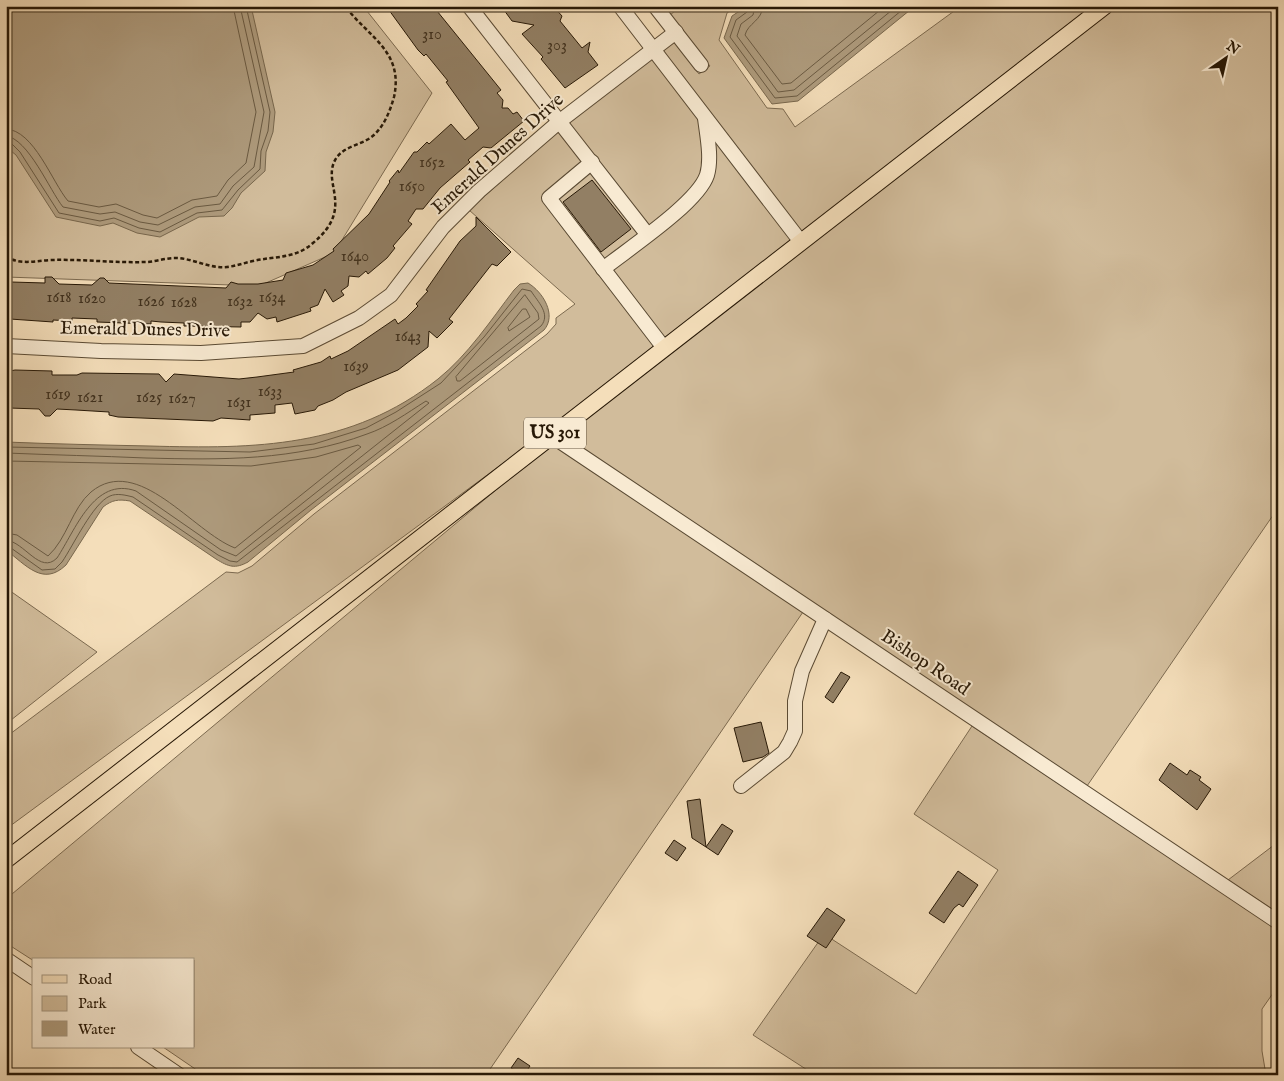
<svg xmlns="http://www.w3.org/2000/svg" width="1284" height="1081" font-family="'IM FELL English',serif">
	<rect width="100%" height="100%" fill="#f4deba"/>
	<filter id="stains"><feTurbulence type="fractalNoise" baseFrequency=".004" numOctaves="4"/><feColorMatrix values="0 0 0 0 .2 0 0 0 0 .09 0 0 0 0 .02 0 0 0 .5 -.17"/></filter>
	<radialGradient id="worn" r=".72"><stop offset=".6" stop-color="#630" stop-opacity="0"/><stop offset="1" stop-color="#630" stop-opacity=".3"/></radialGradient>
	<g fill="#d1bc9b" stroke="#7c6a50">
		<path d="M6,6H363L432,93L334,253L259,286L6,277Z"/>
		<path d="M672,6H737L727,13L719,40L767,108L783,109L795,127L961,6H1094L547,431L6,829V737L226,572L238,573L252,566L314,514L547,334L556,324V318L575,304L469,210L564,126L674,42L699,74L710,66L670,15L675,11Z"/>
		<path d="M1115,6H1278V508L1087,786L563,435Z"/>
		<path d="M551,444L803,612L486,1075H204L163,1047H194V960L34,961L6,943V899Z"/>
		<path d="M6,588L97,652L6,724Z"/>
		<path d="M972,726L1278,930V986L1262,1009V1051L1266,1075H815L753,1035L824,934L916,994L998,870L914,814Z"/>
		<path d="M1278,842V913L1228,880Z"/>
	</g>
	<g fill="#ae9b7d" stroke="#78674d">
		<path d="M6,6H251L275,112L273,132L266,152L265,171L241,193L232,208L224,216L199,217L160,237L137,233L113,223L100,226L56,217L16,155L6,147Z"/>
		<path d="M747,6H915L798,101L772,104L724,38L732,16Z"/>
		<path d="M528,283C543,292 557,315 544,330L311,510L248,562C235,569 229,567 216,559L130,501C118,499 112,500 103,507L66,565C43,587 26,565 6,550V442C54,444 102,445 150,446C255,449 351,448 438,379C468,355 491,320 514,290L520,284Z"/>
	</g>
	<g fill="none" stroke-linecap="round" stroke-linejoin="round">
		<g stroke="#6a5a42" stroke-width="1">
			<path d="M749,6L747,12L736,20L730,37L775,98L797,96L907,6"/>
			<path d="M755,6L753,15L741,24L737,36L778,92L794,90L897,6"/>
			<path d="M763,6C762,21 748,23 745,35L782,84L791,83L885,6"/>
			<path d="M6,129C34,130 52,182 68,201L99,207L116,204L143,215L157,218L192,200L217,196L228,180L246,163L256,112L233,6"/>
			<path d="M6,136C28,138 50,191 63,207L100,214L115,212L140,222L158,225L195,207L220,204L233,186L254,167L264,112L240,6"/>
			<path d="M6,143L12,144L20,152L59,213L100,221L114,218L139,228L160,232L197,213L222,210L238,190L260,169L261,151L268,131L270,112L246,6"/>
			<path d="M525,295L538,313L539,319L460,381H457L456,377Z"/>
			<path d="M523,309H526L530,317L509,331L508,328Z"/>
			<path d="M6,447L250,452L314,444L366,428L396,412L441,383L484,337L522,289L531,291C538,302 551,314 541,326L237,562L230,561L218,555L133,497C125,495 117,493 110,496C93,503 73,546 62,562L55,569L42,570L11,548L6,547"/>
			<path d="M6,453C53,455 100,456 146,458C221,460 295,461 367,434C388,427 407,413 426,401L429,403L236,556L221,550L136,491C94,476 75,531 57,558C40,575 25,542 6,540"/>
			<path d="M6,461L251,466L316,457L358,445L361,447L235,548C193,532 138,453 91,492C72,508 67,539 48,556L17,535L6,533"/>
		</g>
	</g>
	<g fill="#927f64" stroke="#271806">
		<path d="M386,6H433L501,90L497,93L503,100L502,108H508L513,114L517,112L524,121L491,148L483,147L468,160L470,162L440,188L423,209H416L408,221L412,224L393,246L395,248L387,258L368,274L366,271L359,277L349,276L348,286L341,291L344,295L333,302L325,289L318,305L310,308L311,311L277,322L276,317L267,319L258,313L250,322H241V327L184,326V323L161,322L151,321V324L97,322V319L72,318V321L53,320V322L10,319L11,282L45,283V277H52L59,284L92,285L100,278H104L109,283L226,288L231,282L238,284H258L283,280L286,273L313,265L334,251L333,249L369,214L390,182L389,181L398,170L399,173L414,152H417L427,142L429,144L451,124L465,140L479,128L446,82L448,81L426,54L424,56L418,50Z"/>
		<path d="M501,6H553L562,16L560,21L582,48L590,42L588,52L598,65L565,88L541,59L543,57L522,34L534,25L512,21Z"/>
		<path d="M592,180L631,229L601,252L563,202Z"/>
		<path d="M476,217L511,252L497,266L492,264L449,319L453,322L437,338L429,331L428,347L398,370L346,392L333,400L318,406L315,410L295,414L292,403L275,405V413L250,415V420L221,418L213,421L118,417L109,415V412L76,410L57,409L50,416H45L39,409L9,408L10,371L15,370L52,371V375H77L82,373L159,374L166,382L174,374L239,379L257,377L294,372L293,370L321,362L330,356L331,359L348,351L395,319L398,324L406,318L418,306L416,304L428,291L426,290L460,241L476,226Z"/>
		<path d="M841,672L850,677L833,703L825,697Z"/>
		<path d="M761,722L769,753L763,757L743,762L734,728Z"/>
		<path d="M1170,763L1187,775L1190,770L1201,777L1199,780L1211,789L1197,810L1159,780Z"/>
		<path d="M700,799L706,847L692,838L687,801Z"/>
		<path d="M722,824L733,831L718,855L706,847Z"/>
		<path d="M674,840L686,848L677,861L665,853Z"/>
		<path d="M958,871L978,885L963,907L959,904L954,908L944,923L929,913Z"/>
		<path d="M827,908L845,920L826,948L807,936Z"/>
		<path d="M518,1058L530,1066L524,1075L511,1068Z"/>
	</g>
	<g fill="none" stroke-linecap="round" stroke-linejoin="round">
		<g stroke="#5a4a33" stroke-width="16">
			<g id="minor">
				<path d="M469,6L647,234"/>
				<path d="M620,6L801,242"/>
				<path d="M655,6L701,65"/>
				<path d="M592,162L549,198L664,348"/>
				<path d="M603,269C628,249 698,203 707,175C712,158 707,135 705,118"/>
				<path d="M6,346L101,351L201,353L303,346L359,318L391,295L443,227L479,191L560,121L676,32"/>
				<path d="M552,436L1278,922"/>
				<path d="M741,786L784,752L790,742L795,731V701L802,671L825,619"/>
				<path d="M6,959L34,978"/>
				<path d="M138,1047L179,1075"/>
			</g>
		</g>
		<g stroke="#271806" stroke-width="18">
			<path id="major" d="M6,860L1105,6"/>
		</g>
		<path stroke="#271806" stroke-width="2.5" stroke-dasharray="4 2.5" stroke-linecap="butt" d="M6,257C22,265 34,261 50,260C82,259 114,263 145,262C155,262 165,258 175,258C193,258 209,269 227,267C236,266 244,263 253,261C275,256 295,259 313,243C357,207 319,182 337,157C346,145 364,145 375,134C385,124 390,111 394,97C404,51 368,37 345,6"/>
		<use href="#minor" stroke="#f8ead2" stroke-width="14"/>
		<use href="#major" stroke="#f4deba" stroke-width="16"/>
	</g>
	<g text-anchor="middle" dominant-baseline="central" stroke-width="4" stroke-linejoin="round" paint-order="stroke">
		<g font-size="16" fill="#42321e">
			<text x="432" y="35">310</text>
			<text x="557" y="46">303</text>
			<text x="432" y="163">1652</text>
			<text x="412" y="187">1650</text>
			<text x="355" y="257">1640</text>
			<text x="59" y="298">1618</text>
			<text x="272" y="298">1634</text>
			<text x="92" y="299">1620</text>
			<text x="151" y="302">1626</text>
			<text x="240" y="302">1632</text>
			<text x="184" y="303">1628</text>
			<text x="408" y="337">1643</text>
			<text x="356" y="367">1639</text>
			<text x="270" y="392">1633</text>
			<text x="58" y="395">1619</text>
			<text x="90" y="398">1621</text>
			<text x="149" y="398">1625</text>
			<text x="182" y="399">1627</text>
			<text x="239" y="403">1631</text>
		</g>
		<rect fill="#f8ead2" stroke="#665743" stroke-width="1" x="524" y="417.5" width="62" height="31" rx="4"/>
		<g font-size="18" font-weight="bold" fill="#271806">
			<text x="555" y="433">US 301</text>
		</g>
		<g font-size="19" fill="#271806" stroke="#f8ead2">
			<text transform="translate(498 154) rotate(-42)">Emerald Dunes Drive</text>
			<text transform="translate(145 330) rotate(1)">Emerald Dunes Drive</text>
			<text transform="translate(925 663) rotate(34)">Bishop Road</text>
		</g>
	</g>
	<rect width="1284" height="1081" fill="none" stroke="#f4deba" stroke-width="25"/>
	<rect x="8" y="8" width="1269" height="1066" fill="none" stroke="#271806" stroke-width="2.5"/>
	<rect x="12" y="12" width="1259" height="1056" fill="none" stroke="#271806"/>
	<rect x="32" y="958" width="162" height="90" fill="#f8ead2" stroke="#a49680"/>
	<rect x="42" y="975" width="25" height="8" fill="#f4deba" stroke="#a49680"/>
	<text x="78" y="984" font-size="15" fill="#271806">Road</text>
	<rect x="42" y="996" width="25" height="15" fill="#d1bc9b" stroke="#a49680"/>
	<text x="78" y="1008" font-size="15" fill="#271806">Park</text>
	<rect x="42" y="1021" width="25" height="15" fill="#ae9b7d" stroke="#a49680"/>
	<text x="78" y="1034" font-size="15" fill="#271806">Water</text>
	<g transform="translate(1226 58) rotate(34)" stroke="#f8ead2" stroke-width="4" paint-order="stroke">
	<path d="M0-4L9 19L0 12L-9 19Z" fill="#271806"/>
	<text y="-8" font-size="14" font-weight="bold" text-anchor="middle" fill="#271806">N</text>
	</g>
	<rect width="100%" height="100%" filter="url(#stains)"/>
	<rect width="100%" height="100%" fill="url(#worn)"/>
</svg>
